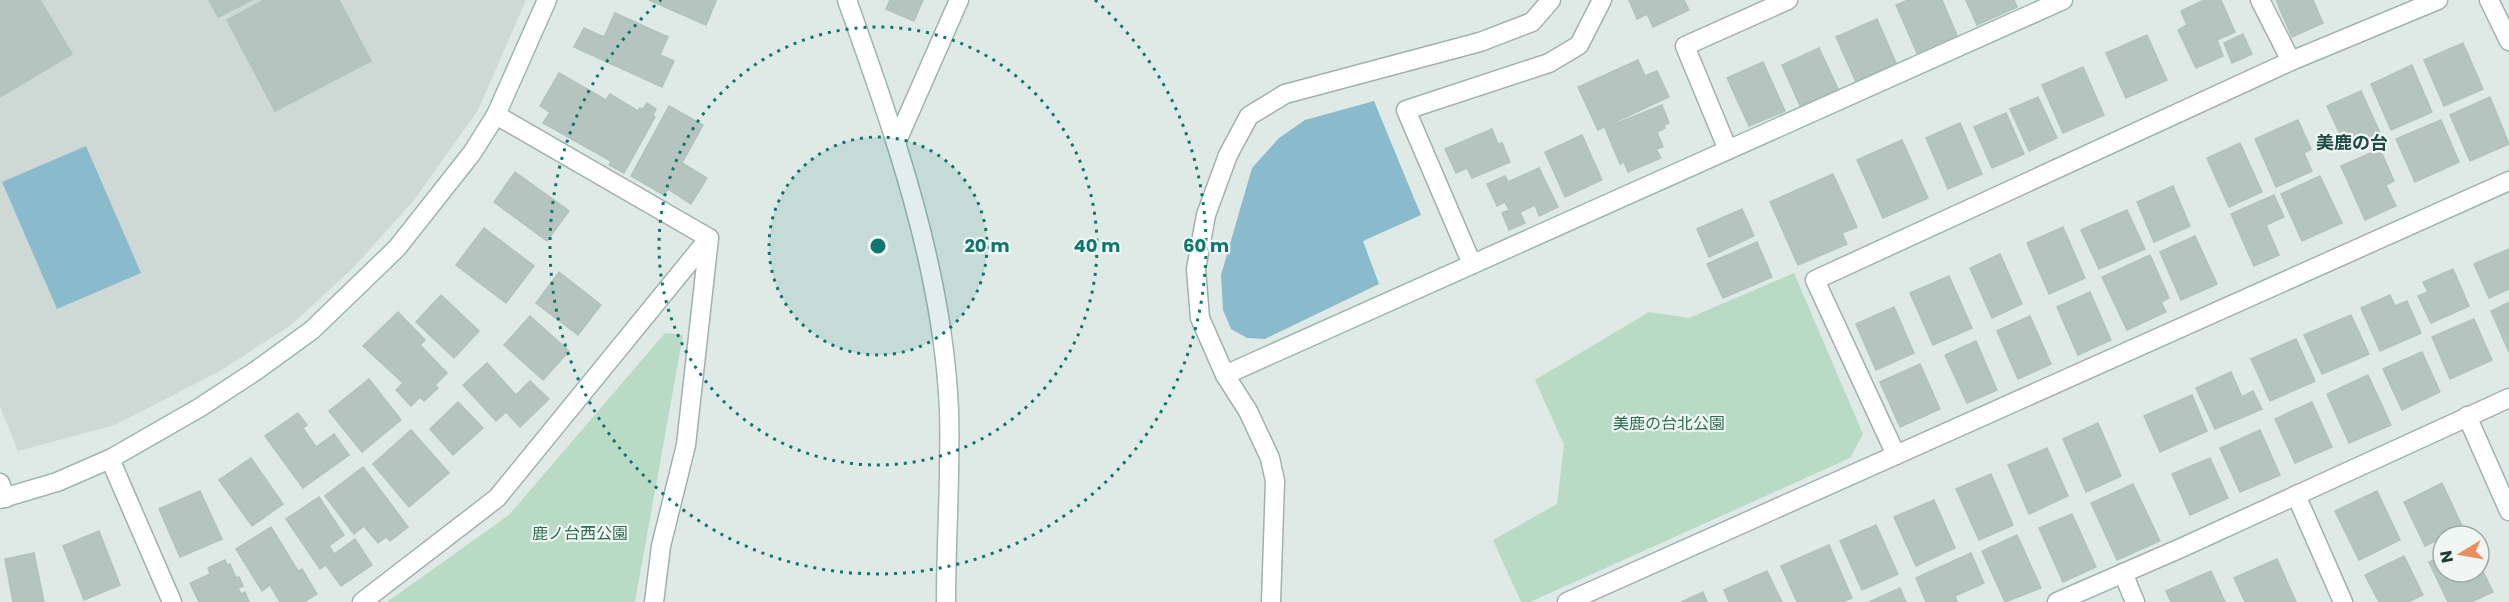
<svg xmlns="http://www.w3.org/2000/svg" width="2509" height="602" font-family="Poppins,'Noto Sans JP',sans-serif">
	<rect width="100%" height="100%" fill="#dfeae6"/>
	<path fill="#ced9d5" d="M0,0H526L478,110L415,199L352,269L291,325L220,371L115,425L18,451L0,407Z"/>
	<g fill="#b9dac5">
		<path d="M1794,273L1863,434L1850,458L1530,602H1521L1493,540L1557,504L1564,445L1535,380L1649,312L1689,318Z"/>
		<path d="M665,333L683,335L635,602H387L509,515Z"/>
	</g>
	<g fill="#8abbcc">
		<path d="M1374,101L1421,215L1363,241L1379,284L1265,339L1247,338L1231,329L1223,310L1221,275L1252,168L1279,138L1305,120Z"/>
		<path d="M86,146L141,273L57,309L2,182Z"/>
	</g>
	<g fill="#b5c4bf" stroke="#b2c3bd" stroke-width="1.5">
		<path d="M0,0H40L72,54L0,97Z"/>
		<path d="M209,0H252L218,17Z"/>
		<path d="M264,0H339L371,61L275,111L227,20Z"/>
		<path d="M649,0H714L716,1L706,25Z"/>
		<path d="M890,0H923L914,21L886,9Z"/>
		<path d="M1629,0H1684L1689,10L1653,27L1647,14L1637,19Z"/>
		<path d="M1908,0H1942L1957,35L1917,53L1896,5Z"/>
		<path d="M1966,0H2014L2017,7L1977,25Z"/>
		<path d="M2204,0H2221L2235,32L2217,40L2223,56L2196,68L2178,30L2187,25L2181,11Z"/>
		<path d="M2276,0H2313L2323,23L2292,37Z"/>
		<path d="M615,13L668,37L660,55L674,61L662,87L574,47L584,28L604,37Z"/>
		<path d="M1877,19L1896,63L1856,82L1836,37Z"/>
		<path d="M2243,34L2252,54L2232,63L2224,43Z"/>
		<path d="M2147,35L2167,80L2126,98L2106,53Z"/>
		<path d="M2463,43L2483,89L2444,106L2424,60Z"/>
		<path d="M1819,48L1839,91L1801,108L1782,65Z"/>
		<path d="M1638,60L1645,76L1657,71L1669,97L1598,130L1578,87Z"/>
		<path d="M1763,62L1785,111L1749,126L1727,78Z"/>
		<path d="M2412,65L2432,112L2391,130L2371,84Z"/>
		<path d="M2083,67L2104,115L2063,133L2042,85Z"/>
		<path d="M559,73L606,100L610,94L638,111L640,108L643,109L647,103L656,109L653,115L655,117L624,173L609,165L611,161L543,123L550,112L540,106Z"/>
		<path d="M2361,91L2382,137L2348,152L2327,106Z"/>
		<path d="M2038,97L2057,138L2029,151L2010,109Z"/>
		<path d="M2490,97L2509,144L2470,161L2450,115Z"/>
		<path d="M1662,105L1669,123L1664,125L1665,128L1657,132L1663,147L1656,149L1661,158L1628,172L1624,162L1620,164L1605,128Z"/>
		<path d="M669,106L703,125L682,163L707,178L691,204L668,189L664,195L631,176Z"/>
		<path d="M2006,113L2024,154L1992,168L1974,127Z"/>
		<path d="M2298,120L2311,149L2304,153L2312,171L2276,187L2255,139Z"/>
		<path d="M2441,120L2459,162L2415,182L2396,139Z"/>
		<path d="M1960,123L1982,174L1948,189L1926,138Z"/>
		<path d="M1492,129L1498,144L1502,143L1510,162L1472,178L1467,168L1456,173L1445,149Z"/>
		<path d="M1582,135L1602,180L1565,197L1545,152Z"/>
		<path d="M1902,140L1928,198L1883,218L1857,160Z"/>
		<path d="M2240,143L2262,192L2229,207L2207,158Z"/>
		<path d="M2380,149L2394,181L2386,185L2396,206L2365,220L2341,166Z"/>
		<path d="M1539,168L1558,207L1539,216L1535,205L1520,212L1525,223L1509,230L1502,213L1509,210L1505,202L1497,206L1487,184L1505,176L1508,182Z"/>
		<path d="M515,172L569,211L547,241L494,202Z"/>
		<path d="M1833,174L1857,227L1842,233L1847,244L1798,265L1770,202Z"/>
		<path d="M2320,176L2342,223L2302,241L2281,194Z"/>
		<path d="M2173,186L2190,226L2154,242L2137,202Z"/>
		<path d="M2274,195L2284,217L2266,225L2279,255L2254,266L2231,214Z"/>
		<path d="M1742,209L1754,236L1709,257L1697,229Z"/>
		<path d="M2127,210L2145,249L2099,269L2081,230Z"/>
		<path d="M2063,227L2085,278L2049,294L2027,243Z"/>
		<path d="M484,228L534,266L506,303L456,265Z"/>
		<path d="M2195,236L2217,284L2181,300L2160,252Z"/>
		<path d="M1757,242L1772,277L1723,298L1707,264Z"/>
		<path d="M2509,249V289L2489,298L2474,264Z"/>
		<path d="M2000,254L2022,304L1992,318L1970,268Z"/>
		<path d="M2150,255L2169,298L2161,302L2166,312L2127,330L2102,277Z"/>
		<path d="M2453,269L2469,306L2431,323L2418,296L2428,292L2423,282Z"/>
		<path d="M559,272L601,305L578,335L536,303Z"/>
		<path d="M1949,276L1972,328L1933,345L1910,293Z"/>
		<path d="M2090,292L2111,340L2078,355L2057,307Z"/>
		<path d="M441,295L479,331L454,358L416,322Z"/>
		<path d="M2390,295L2395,306L2407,301L2421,333L2380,351L2361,308Z"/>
		<path d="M2509,302V352L2491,311Z"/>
		<path d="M1894,307L1914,353L1876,370L1856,324Z"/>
		<path d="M398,312L425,340L420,345L447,373L435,385L438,388L424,401L420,397L411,406L396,390L403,383L363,346Z"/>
		<path d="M2351,315L2369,354L2322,374L2304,335Z"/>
		<path d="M530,316L569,351L543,380L504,345Z"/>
		<path d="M2030,316L2051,364L2018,379L1997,331Z"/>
		<path d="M2474,319L2492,360L2450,379L2432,337Z"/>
		<path d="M2296,339L2315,381L2270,401L2251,359Z"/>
		<path d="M1976,341L1997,390L1967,403L1945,355Z"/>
		<path d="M2422,352L2440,392L2402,410L2383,369Z"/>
		<path d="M487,363L516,395L530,381L549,399L520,427L506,412L496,421L463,385Z"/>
		<path d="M1920,364L1940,409L1900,427L1880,382Z"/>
		<path d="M2231,372L2242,397L2253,391L2262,409L2215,429L2196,388Z"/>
		<path d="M2368,375L2391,425L2349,443L2327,394Z"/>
		<path d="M369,379L401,420L362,452L329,411Z"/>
		<path d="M2192,395L2207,431L2160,452L2144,416Z"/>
		<path d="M458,402L483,428L453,455L430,429Z"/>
		<path d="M2312,402L2332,447L2295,463L2275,419Z"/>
		<path d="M298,413L307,425L303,428L316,447L334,434L349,455L303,488L265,436Z"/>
		<path d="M2098,423L2121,476L2086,492L2063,439Z"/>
		<path d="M411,430L449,473L409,507L373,464Z"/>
		<path d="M2260,430L2280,475L2240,492L2220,448Z"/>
		<path d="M2047,448L2068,496L2029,514L2008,465Z"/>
		<path d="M251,458L283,504L252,526L219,480Z"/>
		<path d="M2210,458L2228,498L2190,515L2172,474Z"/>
		<path d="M363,467L408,527L390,541L386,537L378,543L364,526L354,534L325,496Z"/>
		<path d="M1991,474L2013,525L1979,540L1956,489Z"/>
		<path d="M2442,483L2463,528L2425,546L2404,502Z"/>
		<path d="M2133,484L2160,541L2117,560L2091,503Z"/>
		<path d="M200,491L222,539L180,557L159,509Z"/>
		<path d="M2377,491L2400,540L2359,560L2335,511Z"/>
		<path d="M319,497L344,535L329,546L334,554L355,539L372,565L341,586L326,565L320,569L286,519Z"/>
		<path d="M1934,500L1955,548L1916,566L1894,517Z"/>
		<path d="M2072,514L2096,567L2063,582L2039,528Z"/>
		<path d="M1876,525L1898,574L1862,590L1840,541Z"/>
		<path d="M271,527L298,571L302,569L317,594L304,602H280L270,585L262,591L236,549Z"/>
		<path d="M99,531L120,585L84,600L63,546Z"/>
		<path d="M2017,535L2041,588L2005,602L1982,551Z"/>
		<path d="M1829,545L1852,598L1842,602H1797L1781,566Z"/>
		<path d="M34,553L44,602H13L5,559Z"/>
		<path d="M1971,553L1984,583L1955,596L1957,602H1926L1916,578Z"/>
		<path d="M2443,555V572H2479V563L2493,592L2471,602H2448L2429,562Z"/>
		<path d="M2404,556L2423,595L2408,602H2379L2365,575Z"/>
		<path d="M2277,559L2296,602H2245L2234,578Z"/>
		<path d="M225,560L227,565L230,564L236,578L239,577L243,586L238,588L241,594L245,592L249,602H199L190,583L210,574L208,568Z"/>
		<path d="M1767,571L1782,602H1729L1724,590Z"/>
		<path d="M2211,571L2225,602H2171L2166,591Z"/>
		<path d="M1900,588L1906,602H1869Z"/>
		<path d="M1703,592L1707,602H1681Z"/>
	</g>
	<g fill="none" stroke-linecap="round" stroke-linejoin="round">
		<g stroke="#a2b1ad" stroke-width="21">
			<g id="street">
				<path d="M2260,0L2291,61"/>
				<path d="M2489,0L2509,41"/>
				<path d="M496,115L709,238L686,445L661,546L654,602"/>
				<path d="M896,143L959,0"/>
				<path d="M1728,150L1685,46L1788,0"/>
				<path d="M1472,264L1406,110L1549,63L1579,45L1602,0"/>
				<path d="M2467,416L2509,511"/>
				<path d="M1896,455L1815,280L2291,61L2438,0"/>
				<path d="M110,459L172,602"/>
				<path d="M0,483L6,498"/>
				<path d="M2296,495L2343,602"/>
				<path d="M2123,573L2135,602"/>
				<path d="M362,602L497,498L709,238"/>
				<path d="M1271,602L1275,481L1270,458L1248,411L1225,375L1200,318L1196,269L1206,215L1228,155L1249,116L1285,94L1480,42L1532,22L1551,0"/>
				<path d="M1567,602L2509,181"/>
				<path d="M2057,602L2181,548L2509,398"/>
			</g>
		</g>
		<g stroke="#9fb5af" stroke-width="21">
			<g id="secondary">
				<path d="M847,0C894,132 943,269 949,410C951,474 946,538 946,602"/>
				<path d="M1225,375L2063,0"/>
				<path d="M0,499L57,482L110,459L199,408L257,370L312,330L397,248L472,153L496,115L547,0"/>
			</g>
		</g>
		<use href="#street" stroke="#fff" stroke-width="18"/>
		<use href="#secondary" stroke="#fff" stroke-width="18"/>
	</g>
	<circle cx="878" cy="246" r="109" fill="#0f766e" fill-opacity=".12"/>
	<g fill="none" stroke="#0f766e" stroke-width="3" stroke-dasharray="3 6">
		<circle cx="878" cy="246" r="109"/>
		<circle cx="878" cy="246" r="219"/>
		<path d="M1095 0A328 328 0 1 1 661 0"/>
	</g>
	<g text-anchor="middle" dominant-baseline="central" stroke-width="4.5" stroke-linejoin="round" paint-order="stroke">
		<g font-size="16" fill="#2e6d4d" stroke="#eff6f4">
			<text x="1669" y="423">美鹿の台北公園</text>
			<text x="580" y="533">鹿ノ台西公園</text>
		</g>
		<g font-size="18" font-weight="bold" fill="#1f4943" stroke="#eff6f4">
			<text x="2352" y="142">美鹿の台</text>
		</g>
	</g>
	<circle cx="878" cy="246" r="9" fill="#0f766e" stroke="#eff6f4" stroke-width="3"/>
	<g font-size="18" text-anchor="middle" font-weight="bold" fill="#0f766e" stroke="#eff6f4" stroke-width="4.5" stroke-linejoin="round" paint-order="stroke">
		<text x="987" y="252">20 m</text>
		<text x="1097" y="252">40 m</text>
		<text x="1206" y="252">60 m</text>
	</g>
	<g transform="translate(2461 554) rotate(259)"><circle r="28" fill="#eff6f4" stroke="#9daaa8" stroke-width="1.5"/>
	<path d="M0-4.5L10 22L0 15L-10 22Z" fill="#ea8e5d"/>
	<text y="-9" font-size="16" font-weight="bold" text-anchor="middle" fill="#213935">N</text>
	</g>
</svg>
